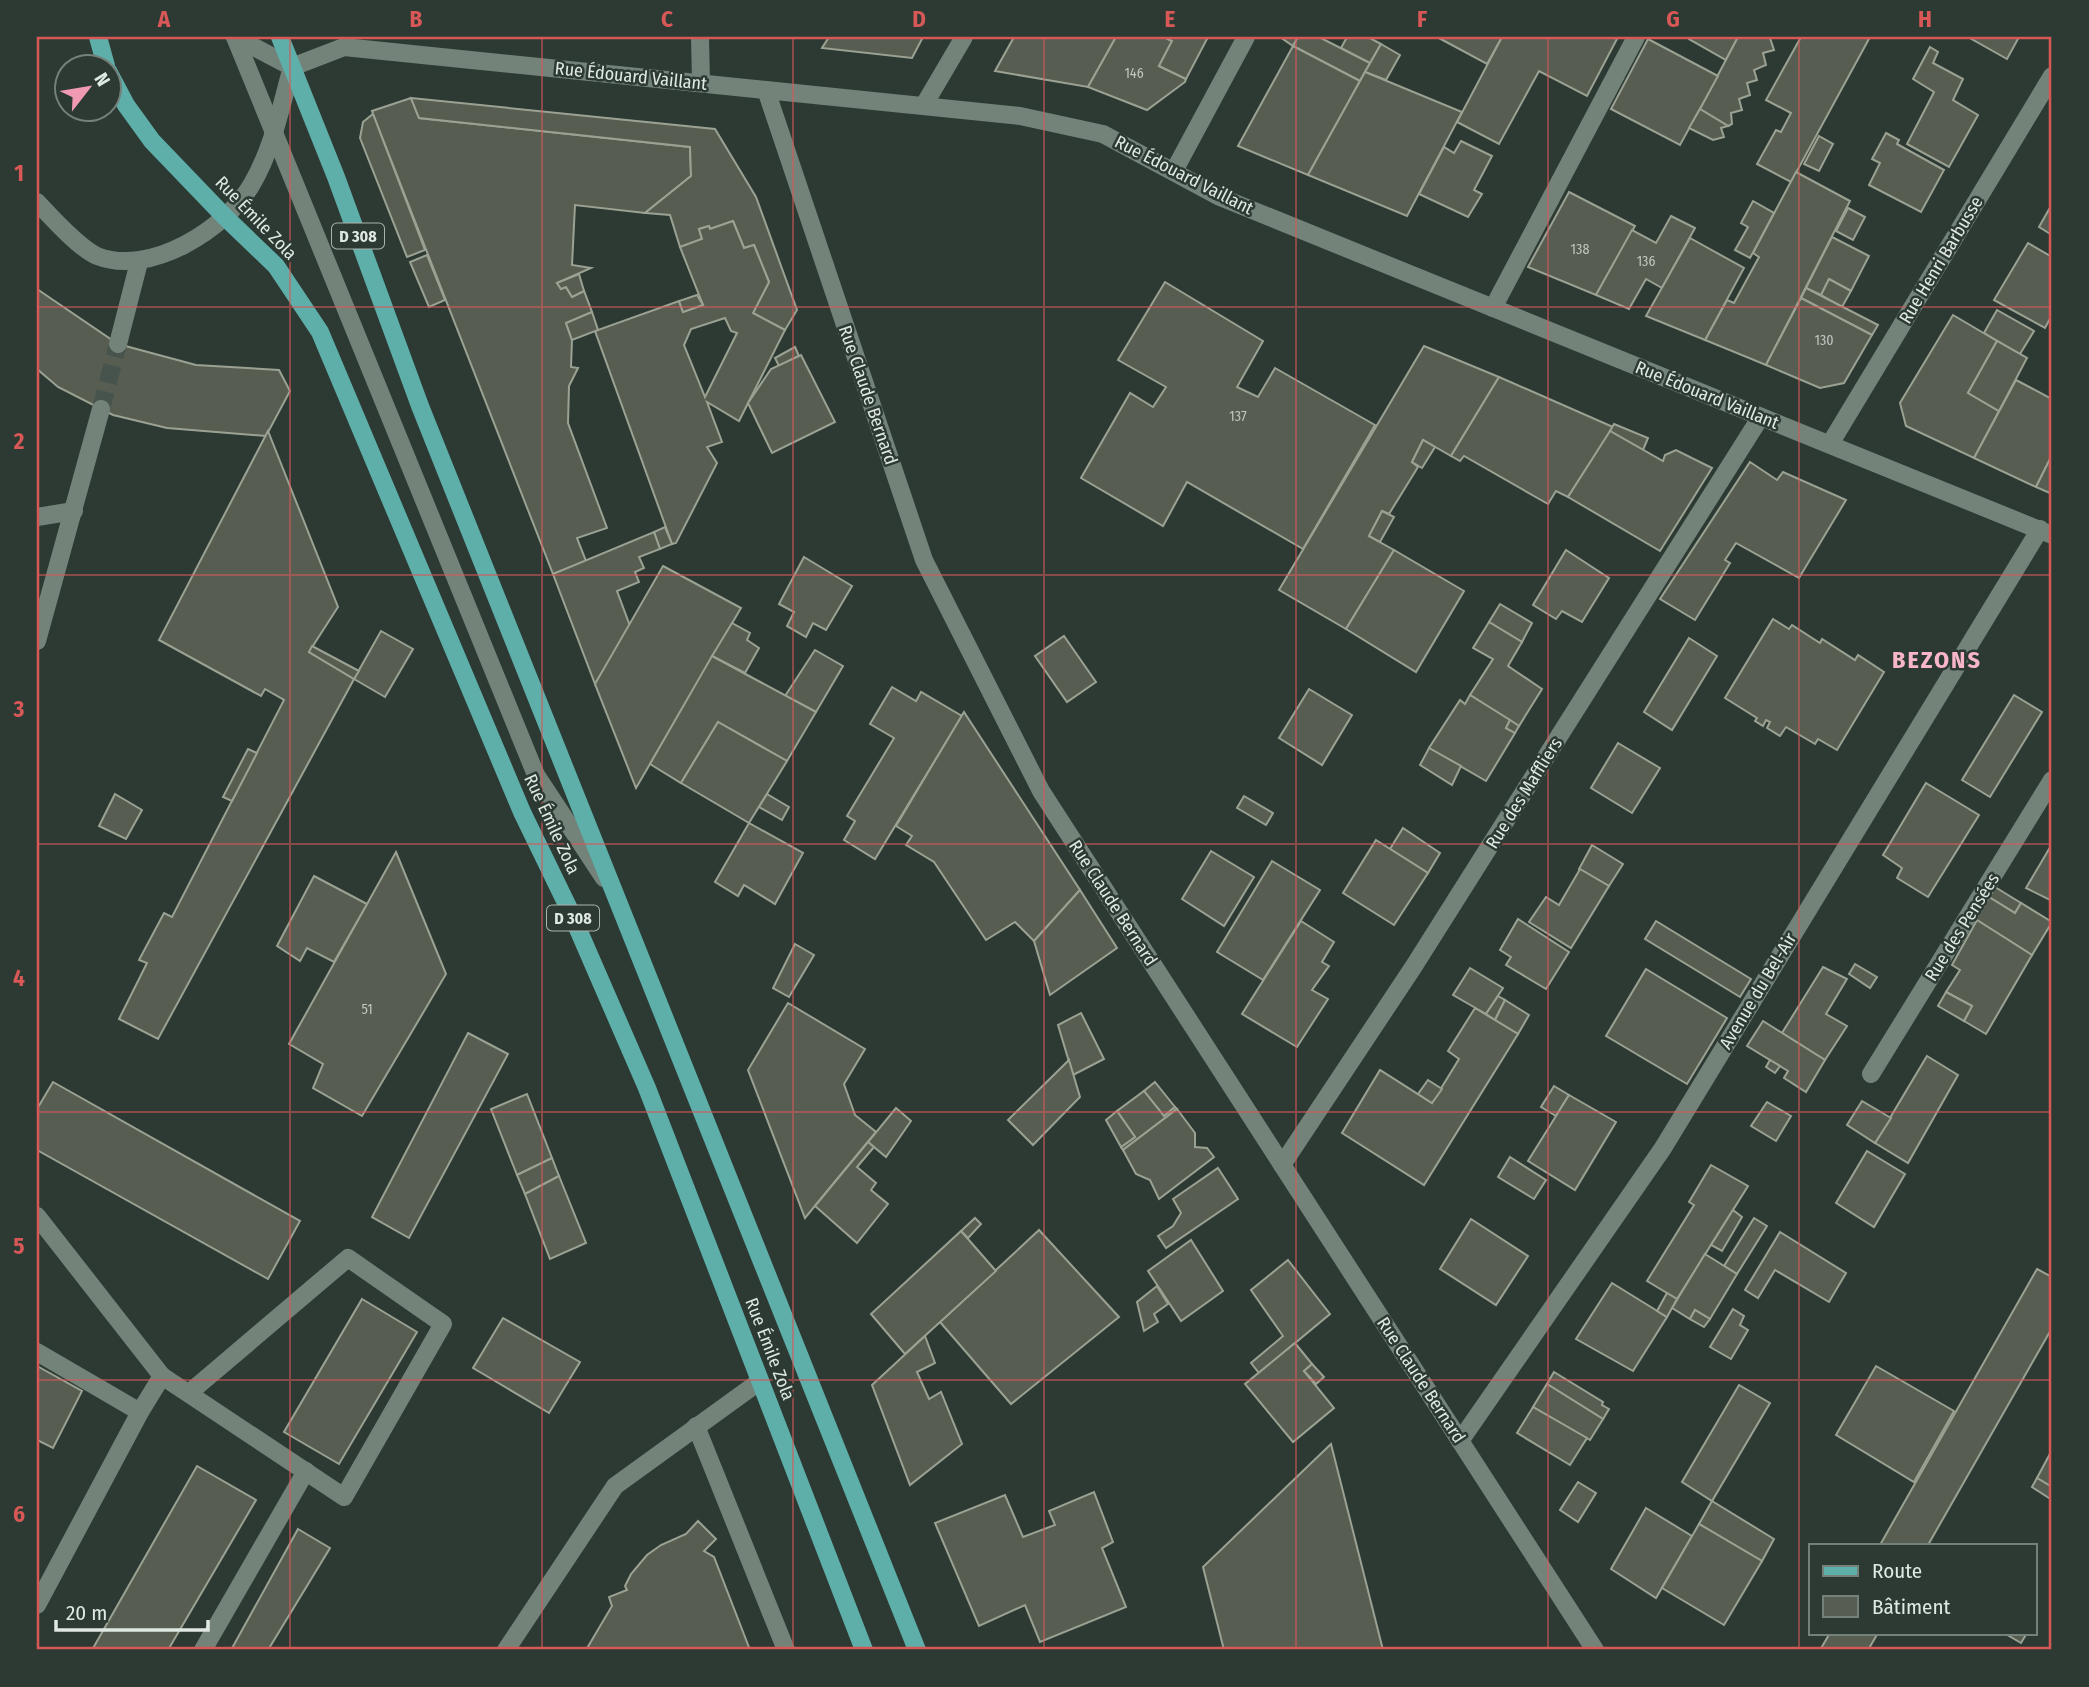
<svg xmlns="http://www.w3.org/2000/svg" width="2089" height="1687" font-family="'Fira Sans Condensed',sans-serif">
	<rect width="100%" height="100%" fill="#2c3a33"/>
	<g fill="#575e51" stroke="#9ba293" stroke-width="2" fill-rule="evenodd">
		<path d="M829,37H923L912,58L822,48Z"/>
		<path d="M1014,37H1116L1088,87L995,71Z"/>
		<path d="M1116,37H1164L1172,41L1159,66L1186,79L1185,82L1147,110L1088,87Z"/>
		<path d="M1164,37H1208L1186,79L1159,66L1172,41Z"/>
		<path d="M1280,37H1298L1293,46Z"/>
		<path d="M1298,37H1319L1370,63L1360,81L1293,46Z"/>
		<path d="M1347,37H1368L1381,44L1370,63L1341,48Z"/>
		<path d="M1437,37H1502L1487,64Z"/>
		<path d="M1502,37H1618L1587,96L1539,71L1499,144L1457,122Z"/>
		<path d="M1690,37H1738L1726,60L1689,39Z"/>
		<path d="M1738,37H1774L1770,38L1774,50L1763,53L1766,65L1754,70L1757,80L1747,83L1750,95L1739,99L1742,110L1731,113L1732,124L1728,126L1700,109Z"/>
		<path d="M1801,37H1870L1791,182L1757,164L1776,130L1781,132L1791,113L1766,100Z"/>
		<path d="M1968,37H2019L2007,59Z"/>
		<path d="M1648,39L1718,76L1680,145L1611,109Z"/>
		<path d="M1381,44L1400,55L1386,80L1365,72Z"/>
		<path d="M1293,46L1360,81L1308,175L1238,146Z"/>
		<path d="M1930,47L1938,52L1933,63L1963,79L1953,100L1978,115L1949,167L1907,144L1934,92L1913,79Z"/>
		<path d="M1365,72L1462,112L1407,216L1308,175Z"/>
		<path d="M411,98L419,118L690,147L691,176L645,213L575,205L572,265L591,268L557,283L561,289L566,287L572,297L584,291L592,312L566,323L572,340L571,367L578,368L569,386L568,423L607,528L577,538L586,561L553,574L373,114L372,111Z"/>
		<path d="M411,98L715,129L756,197L797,310L785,330L753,313L769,282L754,245L744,248L733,221L710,229L709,226L699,229L702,239L680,247L670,215L645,213L691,176L690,147L419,118Z"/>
		<path d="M1700,109L1728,126L1721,128L1724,137L1713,140L1689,128Z"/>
		<path d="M373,114L425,250L407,257L360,138L363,122Z"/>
		<path d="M1886,133L1899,140L1897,144L1944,170L1921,212L1869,185L1880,163L1872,159Z"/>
		<path d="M1819,136L1833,144L1819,171L1804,164Z"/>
		<path d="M1461,141L1492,156L1474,190L1482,194L1468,217L1419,194L1444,147L1454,153Z"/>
		<path d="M1796,172L1850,201L1766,365L1705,340L1727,300L1734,303L1759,257L1753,253Z"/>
		<path d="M1569,192L1635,226L1596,295L1528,267Z"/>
		<path d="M1753,201L1774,213L1750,258L1735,250L1748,227L1741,223Z"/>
		<path d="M2052,204V235L2039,227Z"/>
		<path d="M1848,208L1865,217L1853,240L1836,231Z"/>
		<path d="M1671,216L1695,228L1662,288L1646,279L1629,309L1596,295L1632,230L1656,243Z"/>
		<path d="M733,221L744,248L754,245L769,282L753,313L785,330L739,421L707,402L722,442L707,447L717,463L676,543L672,544L595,331L679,301L683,312L703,305L680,247L702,239L699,229L709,226L710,229ZM725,318L731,331L737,333L705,397L684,345L691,329Z"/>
		<path d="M1832,237L1869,256L1851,291L1829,279L1821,295L1806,288Z"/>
		<path d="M1690,238L1744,268L1705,340L1646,316Z"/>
		<path d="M2028,243L2052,257V315L2045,328L1994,300Z"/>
		<path d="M427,255L445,300L429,307L410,262Z"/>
		<path d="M579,274L584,291L572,297L566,287L561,289L557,283Z"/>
		<path d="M1829,279L1851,291L1842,307L1821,295Z"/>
		<path d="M1165,282L1263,341L1237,387L1258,397L1275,368L1375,425L1303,549L1187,482L1163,526L1081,478L1130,393L1153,407L1166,387L1118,360Z"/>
		<path d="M1806,288L1878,325L1872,335L1801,298Z"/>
		<path d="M37,289L118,344L196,365L279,370L290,391L266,436L167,428L113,415L58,387L37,369Z"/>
		<path d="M697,295L703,305L683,312L679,301Z"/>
		<path d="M1801,298L1872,335L1844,383L1820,388L1766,365Z"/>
		<path d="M1997,310L2034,331L2020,354L1984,333Z"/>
		<path d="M592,312L598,330L572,340L566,323Z"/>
		<path d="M1953,315L1997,341L1968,393L1999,411L1974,458L1906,426L1900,403Z"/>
		<path d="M1997,341L2027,358L1999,411L1968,393Z"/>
		<path d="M1424,346L1499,377L1451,456L1423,440L1412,462L1418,467L1389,514L1382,511L1369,536L1394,550L1346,629L1279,590Z"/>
		<path d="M795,347L799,356L779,366L775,358Z"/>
		<path d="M801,355L835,422L772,453L748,403L771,369Z"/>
		<path d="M1499,377L1613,427L1568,497L1556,491L1548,504L1464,456L1460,461L1451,456Z"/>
		<path d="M2016,380L2052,399V455L2036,487L1974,458Z"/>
		<path d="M1614,424L1648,438L1643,450L1610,431Z"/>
		<path d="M268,431L338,607L309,652L354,679L158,1039L119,1019L147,963L139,960L164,913L172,917L284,700L265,689L261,696L159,640Z"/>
		<path d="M1610,431L1663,461L1665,455L1676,450L1712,468L1660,551L1568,497Z"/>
		<path d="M1423,440L1435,447L1422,468L1412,462Z"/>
		<path d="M2052,455V494L2036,487Z"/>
		<path d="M1750,462L1777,480L1783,472L1846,500L1799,578L1736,543L1725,560L1730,563L1695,620L1660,599Z"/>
		<path d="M1382,511L1394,517L1380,542L1369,536Z"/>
		<path d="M665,527L672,544L660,549L654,532Z"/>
		<path d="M654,532L660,549L639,557L644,568L635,572L639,582L617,591L630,626L595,684L553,574Z"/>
		<path d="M1394,550L1464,591L1416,672L1346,629Z"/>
		<path d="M1566,550L1609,578L1582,622L1562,611L1556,619L1533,605Z"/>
		<path d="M804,557L852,586L826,630L813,623L806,637L787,626L794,612L779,604Z"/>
		<path d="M663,566L741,608L636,788L595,684Z"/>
		<path d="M1500,604L1532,623L1522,642L1489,622Z"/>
		<path d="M1773,619L1789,629L1792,625L1820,643L1822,639L1855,660L1858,655L1884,672L1837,750L1818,739L1815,744L1786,727L1780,736L1767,728L1770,722L1766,720L1763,726L1755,721L1757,718L1725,698Z"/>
		<path d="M1489,622L1522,642L1508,666L1542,689L1519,726L1470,695L1493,659L1473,648Z"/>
		<path d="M732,623L750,633L747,640L759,648L745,673L712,656Z"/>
		<path d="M381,631L413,649L385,697L354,679Z"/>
		<path d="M1064,636L1096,682L1067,702L1035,656Z"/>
		<path d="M1689,638L1717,656L1672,730L1644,712Z"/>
		<path d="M312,646L359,671L354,679L309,652Z"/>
		<path d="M815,650L843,666L816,712L785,696Z"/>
		<path d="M712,656L816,712L787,761L718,722L681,783L650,764Z"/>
		<path d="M892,687L916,701L921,692L962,716L875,859L844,840L855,821L847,816L894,738L870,724Z"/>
		<path d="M1309,689L1352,715L1322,765L1279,738Z"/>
		<path d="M1470,695L1510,720L1506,728L1515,733L1486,781L1429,748L1460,700L1465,704Z"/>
		<path d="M2014,695L2042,712L1990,797L1962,780Z"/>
		<path d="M964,712L1080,890L1034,941L1015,922L986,940L934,862L906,845L912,836L896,826Z"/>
		<path d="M1510,720L1519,726L1515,733L1506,728Z"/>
		<path d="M718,722L787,761L749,823L681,783Z"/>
		<path d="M1618,743L1660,768L1632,813L1591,788Z"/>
		<path d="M1429,748L1461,766L1452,785L1420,765Z"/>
		<path d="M248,749L257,753L232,801L223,797Z"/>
		<path d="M1926,783L1979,815L1928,897L1897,878L1902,868L1883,855Z"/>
		<path d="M115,794L142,810L126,839L99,826Z"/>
		<path d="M767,794L789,807L782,820L759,807Z"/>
		<path d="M1244,796L1273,813L1266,825L1237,808Z"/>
		<path d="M749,823L803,853L775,904L744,885L738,896L715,882Z"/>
		<path d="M1403,828L1440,853L1428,873L1390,849Z"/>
		<path d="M1376,840L1428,873L1394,925L1343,893Z"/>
		<path d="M2052,844V901L2026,888Z"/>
		<path d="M1592,845L1623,864L1609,886L1579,869Z"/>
		<path d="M1211,851L1254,877L1224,926L1182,899Z"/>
		<path d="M396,852L446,974L362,1116L313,1088L323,1064L289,1044Z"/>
		<path d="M1272,861L1320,890L1263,980L1217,952Z"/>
		<path d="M1580,869L1609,886L1571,948L1529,922L1546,897L1559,905Z"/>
		<path d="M314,876L367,904L334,962L307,948L300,961L277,946Z"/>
		<path d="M1995,887L2021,903L2015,913L1989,897Z"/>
		<path d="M1080,890L1117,948L1050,995L1034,941Z"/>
		<path d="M1989,897L2015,913L2021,903L2052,922L2032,955L1975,919Z"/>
		<path d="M1518,919L1569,952L1546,989L1506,965L1511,957L1500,950Z"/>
		<path d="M1977,920L2032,955L1986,1034L1964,1021L1972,1006L1946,992L1960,970L1952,965Z"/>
		<path d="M1301,921L1334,942L1322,962L1329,966L1312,990L1328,999L1297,1047L1242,1014Z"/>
		<path d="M1656,921L1751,979L1740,997L1645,939Z"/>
		<path d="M795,944L814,955L789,997L773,988Z"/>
		<path d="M1855,964L1877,977L1870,988L1849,974Z"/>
		<path d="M1823,967L1847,979L1826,1014L1847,1026L1825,1060L1782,1033Z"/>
		<path d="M1470,968L1503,988L1486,1014L1453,995Z"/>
		<path d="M1646,969L1727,1018L1687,1084L1606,1036Z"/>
		<path d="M1946,992L1972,1006L1964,1021L1938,1006Z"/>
		<path d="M1498,996L1505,1000L1495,1020L1486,1014Z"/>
		<path d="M1505,1000L1529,1015L1518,1034L1495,1020Z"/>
		<path d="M788,1003L865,1049L844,1084L855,1115L876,1132L805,1218L748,1070Z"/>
		<path d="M1475,1008L1518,1034L1424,1185L1342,1133L1380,1070L1432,1103L1459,1059L1448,1051Z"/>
		<path d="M1081,1013L1104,1059L1073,1075L1058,1025Z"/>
		<path d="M1763,1021L1825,1060L1806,1092L1784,1078L1788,1071L1747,1046Z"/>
		<path d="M468,1033L508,1054L409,1238L372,1217Z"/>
		<path d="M1927,1056L1958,1075L1908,1163L1875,1143Z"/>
		<path d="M1069,1060L1080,1097L1033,1145L1008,1120Z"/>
		<path d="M1770,1060L1780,1066L1775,1073L1766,1067Z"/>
		<path d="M1428,1080L1442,1089L1432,1103L1418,1094Z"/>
		<path d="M53,1082L300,1221L268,1279L37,1150V1109Z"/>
		<path d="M1155,1082L1175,1107L1164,1116L1144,1091Z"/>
		<path d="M1554,1086L1569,1095L1556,1116L1541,1107Z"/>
		<path d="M1144,1091L1164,1116L1175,1107L1177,1109L1123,1150L1121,1147L1135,1137L1117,1111Z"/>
		<path d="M527,1094L552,1158L517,1175L491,1109Z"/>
		<path d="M1569,1095L1616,1122L1575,1190L1528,1161Z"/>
		<path d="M1862,1101L1891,1118L1875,1143L1847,1125Z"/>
		<path d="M1767,1102L1791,1116L1776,1141L1751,1126Z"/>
		<path d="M896,1108L911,1121L886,1157L868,1142Z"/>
		<path d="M1177,1109L1195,1133V1147L1207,1148L1214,1157L1159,1199L1150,1180L1136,1174L1123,1150Z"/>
		<path d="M1117,1111L1135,1137L1121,1147L1106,1120Z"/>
		<path d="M868,1142L874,1147L857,1167L876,1183L871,1190L888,1204L857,1243L815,1206Z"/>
		<path d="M1867,1151L1905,1174L1874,1227L1836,1203Z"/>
		<path d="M1510,1157L1546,1180L1534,1199L1498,1177Z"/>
		<path d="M552,1158L559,1176L525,1194L517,1175Z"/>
		<path d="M1711,1165L1748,1186L1677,1299L1647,1281L1694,1205L1689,1202Z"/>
		<path d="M1218,1168L1238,1199L1166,1248L1158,1236L1173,1226L1181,1213L1173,1199Z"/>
		<path d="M559,1176L586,1243L550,1259L525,1194Z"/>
		<path d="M1733,1210L1742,1217L1722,1251L1711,1245Z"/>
		<path d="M975,1218L981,1224L968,1238L961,1231Z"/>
		<path d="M1754,1218L1767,1226L1737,1274L1724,1266Z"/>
		<path d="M1471,1219L1528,1256L1496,1305L1440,1269Z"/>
		<path d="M1039,1230L1119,1317L1011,1404L940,1322Z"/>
		<path d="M961,1231L996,1271L905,1354L871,1314Z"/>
		<path d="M1780,1232L1846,1273L1829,1302L1775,1270L1758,1298L1745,1290Z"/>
		<path d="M1191,1240L1223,1291L1181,1321L1148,1271Z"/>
		<path d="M1705,1254L1737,1274L1710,1319L1695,1310L1690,1319L1672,1308Z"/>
		<path d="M1288,1260L1330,1314L1259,1373L1251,1363L1283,1336L1251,1290Z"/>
		<path d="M2037,1269L2052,1277V1328L1928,1545H1880Z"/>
		<path d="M1612,1283L1667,1317L1633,1371L1576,1339Z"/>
		<path d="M1157,1286L1168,1304L1154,1314L1158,1322L1144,1331L1137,1302Z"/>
		<path d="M1667,1293L1677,1299L1667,1317L1657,1311Z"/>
		<path d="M362,1299L417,1332L339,1464L284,1432Z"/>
		<path d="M1733,1309L1744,1316L1740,1325L1748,1330L1731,1359L1710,1347Z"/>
		<path d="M1695,1310L1710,1319L1704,1327L1690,1319Z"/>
		<path d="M503,1318L580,1362L549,1413L473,1368Z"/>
		<path d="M925,1336L935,1363L917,1372L929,1399L941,1392L962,1444L910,1485L872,1385Z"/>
		<path d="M1295,1343L1312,1364L1304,1371L1334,1408L1293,1442L1245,1384Z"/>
		<path d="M1312,1364L1324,1377L1316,1384L1304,1371Z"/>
		<path d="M37,1366L82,1391L53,1448L37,1440Z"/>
		<path d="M1876,1366L1954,1411L1914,1482L1836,1435Z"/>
		<path d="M1554,1372L1603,1402L1602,1405L1609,1409L1603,1419L1547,1384Z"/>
		<path d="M1547,1384L1603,1419L1590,1440L1533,1407Z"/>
		<path d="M1739,1385L1770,1403L1712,1501L1682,1482Z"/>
		<path d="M1533,1407L1587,1438L1570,1465L1517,1433Z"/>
		<path d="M1331,1444L1383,1650H1224L1203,1567Z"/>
		<path d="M2052,1450V1487L2037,1478Z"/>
		<path d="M197,1466L256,1500L168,1650H92Z"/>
		<path d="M2037,1478L2052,1487V1500L2032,1487Z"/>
		<path d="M1578,1482L1596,1493L1578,1522L1560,1510Z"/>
		<path d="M1094,1492L1113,1542L1102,1548L1126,1607L1040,1642L1025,1605L979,1626L935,1523L1005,1495L1023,1537L1055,1525L1049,1511Z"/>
		<path d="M1712,1501L1774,1539L1762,1561L1699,1524Z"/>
		<path d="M1646,1508L1692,1536L1656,1598L1611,1569Z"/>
		<path d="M698,1521L716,1539L704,1551L714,1557L750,1650H586L612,1606L609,1597L627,1590L625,1586L631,1574L647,1555L661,1545L686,1534Z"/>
		<path d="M1699,1524L1762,1561L1724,1625L1662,1588Z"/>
		<path d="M298,1529L330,1548L268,1650H231Z"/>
		<path d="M1830,1633H1878L1868,1650H1820Z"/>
		<path d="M2004,1633H2027L2021,1643Z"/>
	</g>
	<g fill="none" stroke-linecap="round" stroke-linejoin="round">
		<path stroke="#47544e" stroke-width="18" stroke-dasharray="18 9" stroke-linecap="butt" d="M101,409L118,344"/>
		<g stroke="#73837a" stroke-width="18">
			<path d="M235,37L536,775L604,878"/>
			<path d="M235,37L292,67"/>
			<path d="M700,37L701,83"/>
			<path d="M292,67L344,47L1020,116L1103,134L1220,197L2052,535"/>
			<path d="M766,90L924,560L1041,791L1595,1650"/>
			<path d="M924,105L964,37"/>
			<path d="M1174,171L1246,37"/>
			<path d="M37,202C51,217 79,248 97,256C150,277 226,229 252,184C273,148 281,106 292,67"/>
			<path d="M1493,308L1636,37"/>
			<path d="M118,344L139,262"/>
			<path d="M1830,444L2052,76"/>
			<path d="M37,517L74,511"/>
			<path d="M37,641L101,409"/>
			<path d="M1871,1074L2052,780"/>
			<path d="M1282,1165L1414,966L1760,418"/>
			<path d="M37,1216L162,1376L140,1412L37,1605"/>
			<path d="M37,1352L140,1412"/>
			<path d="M162,1376L344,1497L443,1324L348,1258L189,1393"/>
			<path d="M696,1426L786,1650"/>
			<path d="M1460,1441L1663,1148L2040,529"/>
			<path d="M203,1650L306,1471"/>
			<path d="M506,1650L615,1486L760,1381"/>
		</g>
		<g stroke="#5eaea9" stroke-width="18">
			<path d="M98,37L106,66"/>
			<path d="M280,37L336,177L420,406L917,1650"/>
			<path d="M108,71L126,105L152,141L225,217L276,266L320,332L522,812L571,913L647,1088L864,1650"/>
		</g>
	</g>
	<path fill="none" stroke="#d85857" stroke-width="2" stroke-opacity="0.55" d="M290,37V1650M542,37V1650M793,37V1650M1044,37V1650M1296,37V1650M1548,37V1650M1799,37V1650M37,307H2052M37,575H2052M37,844H2052M37,1112H2052M37,1380H2052"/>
	<g text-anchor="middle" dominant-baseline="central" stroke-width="5" stroke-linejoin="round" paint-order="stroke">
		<g font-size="14" fill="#bec6bf">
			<text x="1134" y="73">146</text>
			<text x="1580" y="249">138</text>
			<text x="1646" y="261">136</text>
			<text x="1824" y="340">130</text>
			<text x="1238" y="416">137</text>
			<text x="367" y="1009">51</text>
		</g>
		<g fill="#2c3a33" stroke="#aab4af" stroke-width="2">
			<rect x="332" y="223.5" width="52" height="25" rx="5"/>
			<rect x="547" y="905.5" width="52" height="25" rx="5"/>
		</g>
		<g font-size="16" font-weight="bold" fill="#e0e8e4">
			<text x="358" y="236">D 308</text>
			<text x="573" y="918">D 308</text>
		</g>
		<g font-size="18" fill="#e0e8e4" stroke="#2c3a33">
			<text transform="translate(631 76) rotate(6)">Rue Édouard Vaillant</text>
			<text transform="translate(1184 175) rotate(27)">Rue Édouard Vaillant</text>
			<text transform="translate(256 218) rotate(46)">Rue Émile Zola</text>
			<text transform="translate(1941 260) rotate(-59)">Rue Henri Barbusse</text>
			<text transform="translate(868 395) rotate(71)">Rue Claude Bernard</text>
			<text transform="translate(1707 395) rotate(22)">Rue Édouard Vaillant</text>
			<text transform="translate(1524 793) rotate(-58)">Rue des Maffliers</text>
			<text transform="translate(552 824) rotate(65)">Rue Émile Zola</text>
			<text transform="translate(1113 903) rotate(57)">Rue Claude Bernard</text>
			<text transform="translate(1962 927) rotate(-58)">Rue des Pensées</text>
			<text transform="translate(1758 991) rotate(-59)">Avenue du Bel-Air</text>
			<text transform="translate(770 1349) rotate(69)">Rue Émile Zola</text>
			<text transform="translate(1421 1380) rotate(57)">Rue Claude Bernard</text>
		</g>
		<g font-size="24" font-weight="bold" letter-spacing="2" fill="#f8b6c9" stroke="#2c3a33">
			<text x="1937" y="660">BEZONS</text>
		</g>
	</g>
	<rect width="2089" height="1687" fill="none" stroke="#2c3a33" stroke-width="77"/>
	<rect x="1809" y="1544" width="228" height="91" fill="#2c3a33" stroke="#74807a" stroke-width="2"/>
	<rect x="1823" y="1566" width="35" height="10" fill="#5eaea9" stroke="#74807a" stroke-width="2"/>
	<text x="1872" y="1578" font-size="21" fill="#e0e8e4">Route</text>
	<rect x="1823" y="1596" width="35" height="21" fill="#575e51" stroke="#74807a" stroke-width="2"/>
	<text x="1872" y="1614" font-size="21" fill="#e0e8e4">Bâtiment</text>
	<g transform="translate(88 88) rotate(59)"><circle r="33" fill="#2c3a33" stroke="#74807a" stroke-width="2"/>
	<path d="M0-5L12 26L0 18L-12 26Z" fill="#f19ab4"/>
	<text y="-10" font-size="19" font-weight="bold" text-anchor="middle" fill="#e0e8e4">N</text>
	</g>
	<path d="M56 1620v10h152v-10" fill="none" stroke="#e0e8e4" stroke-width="3.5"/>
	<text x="66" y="1620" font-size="21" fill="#e0e8e4" stroke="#2c3a33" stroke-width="5" paint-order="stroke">20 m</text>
	<rect x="38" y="38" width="2012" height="1610" fill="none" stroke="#d85857" stroke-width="2.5"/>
	<g font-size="23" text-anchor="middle" font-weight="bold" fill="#d85857">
		<text x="164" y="27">A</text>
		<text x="416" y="27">B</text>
		<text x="667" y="27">C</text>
		<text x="919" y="27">D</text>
		<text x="1170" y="27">E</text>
		<text x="1422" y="27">F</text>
		<text x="1673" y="27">G</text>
		<text x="1925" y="27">H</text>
		<text x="19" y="181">1</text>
		<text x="19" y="449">2</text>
		<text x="19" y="717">3</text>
		<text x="19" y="986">4</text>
		<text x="19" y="1254">5</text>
		<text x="19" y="1522">6</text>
	</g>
</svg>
